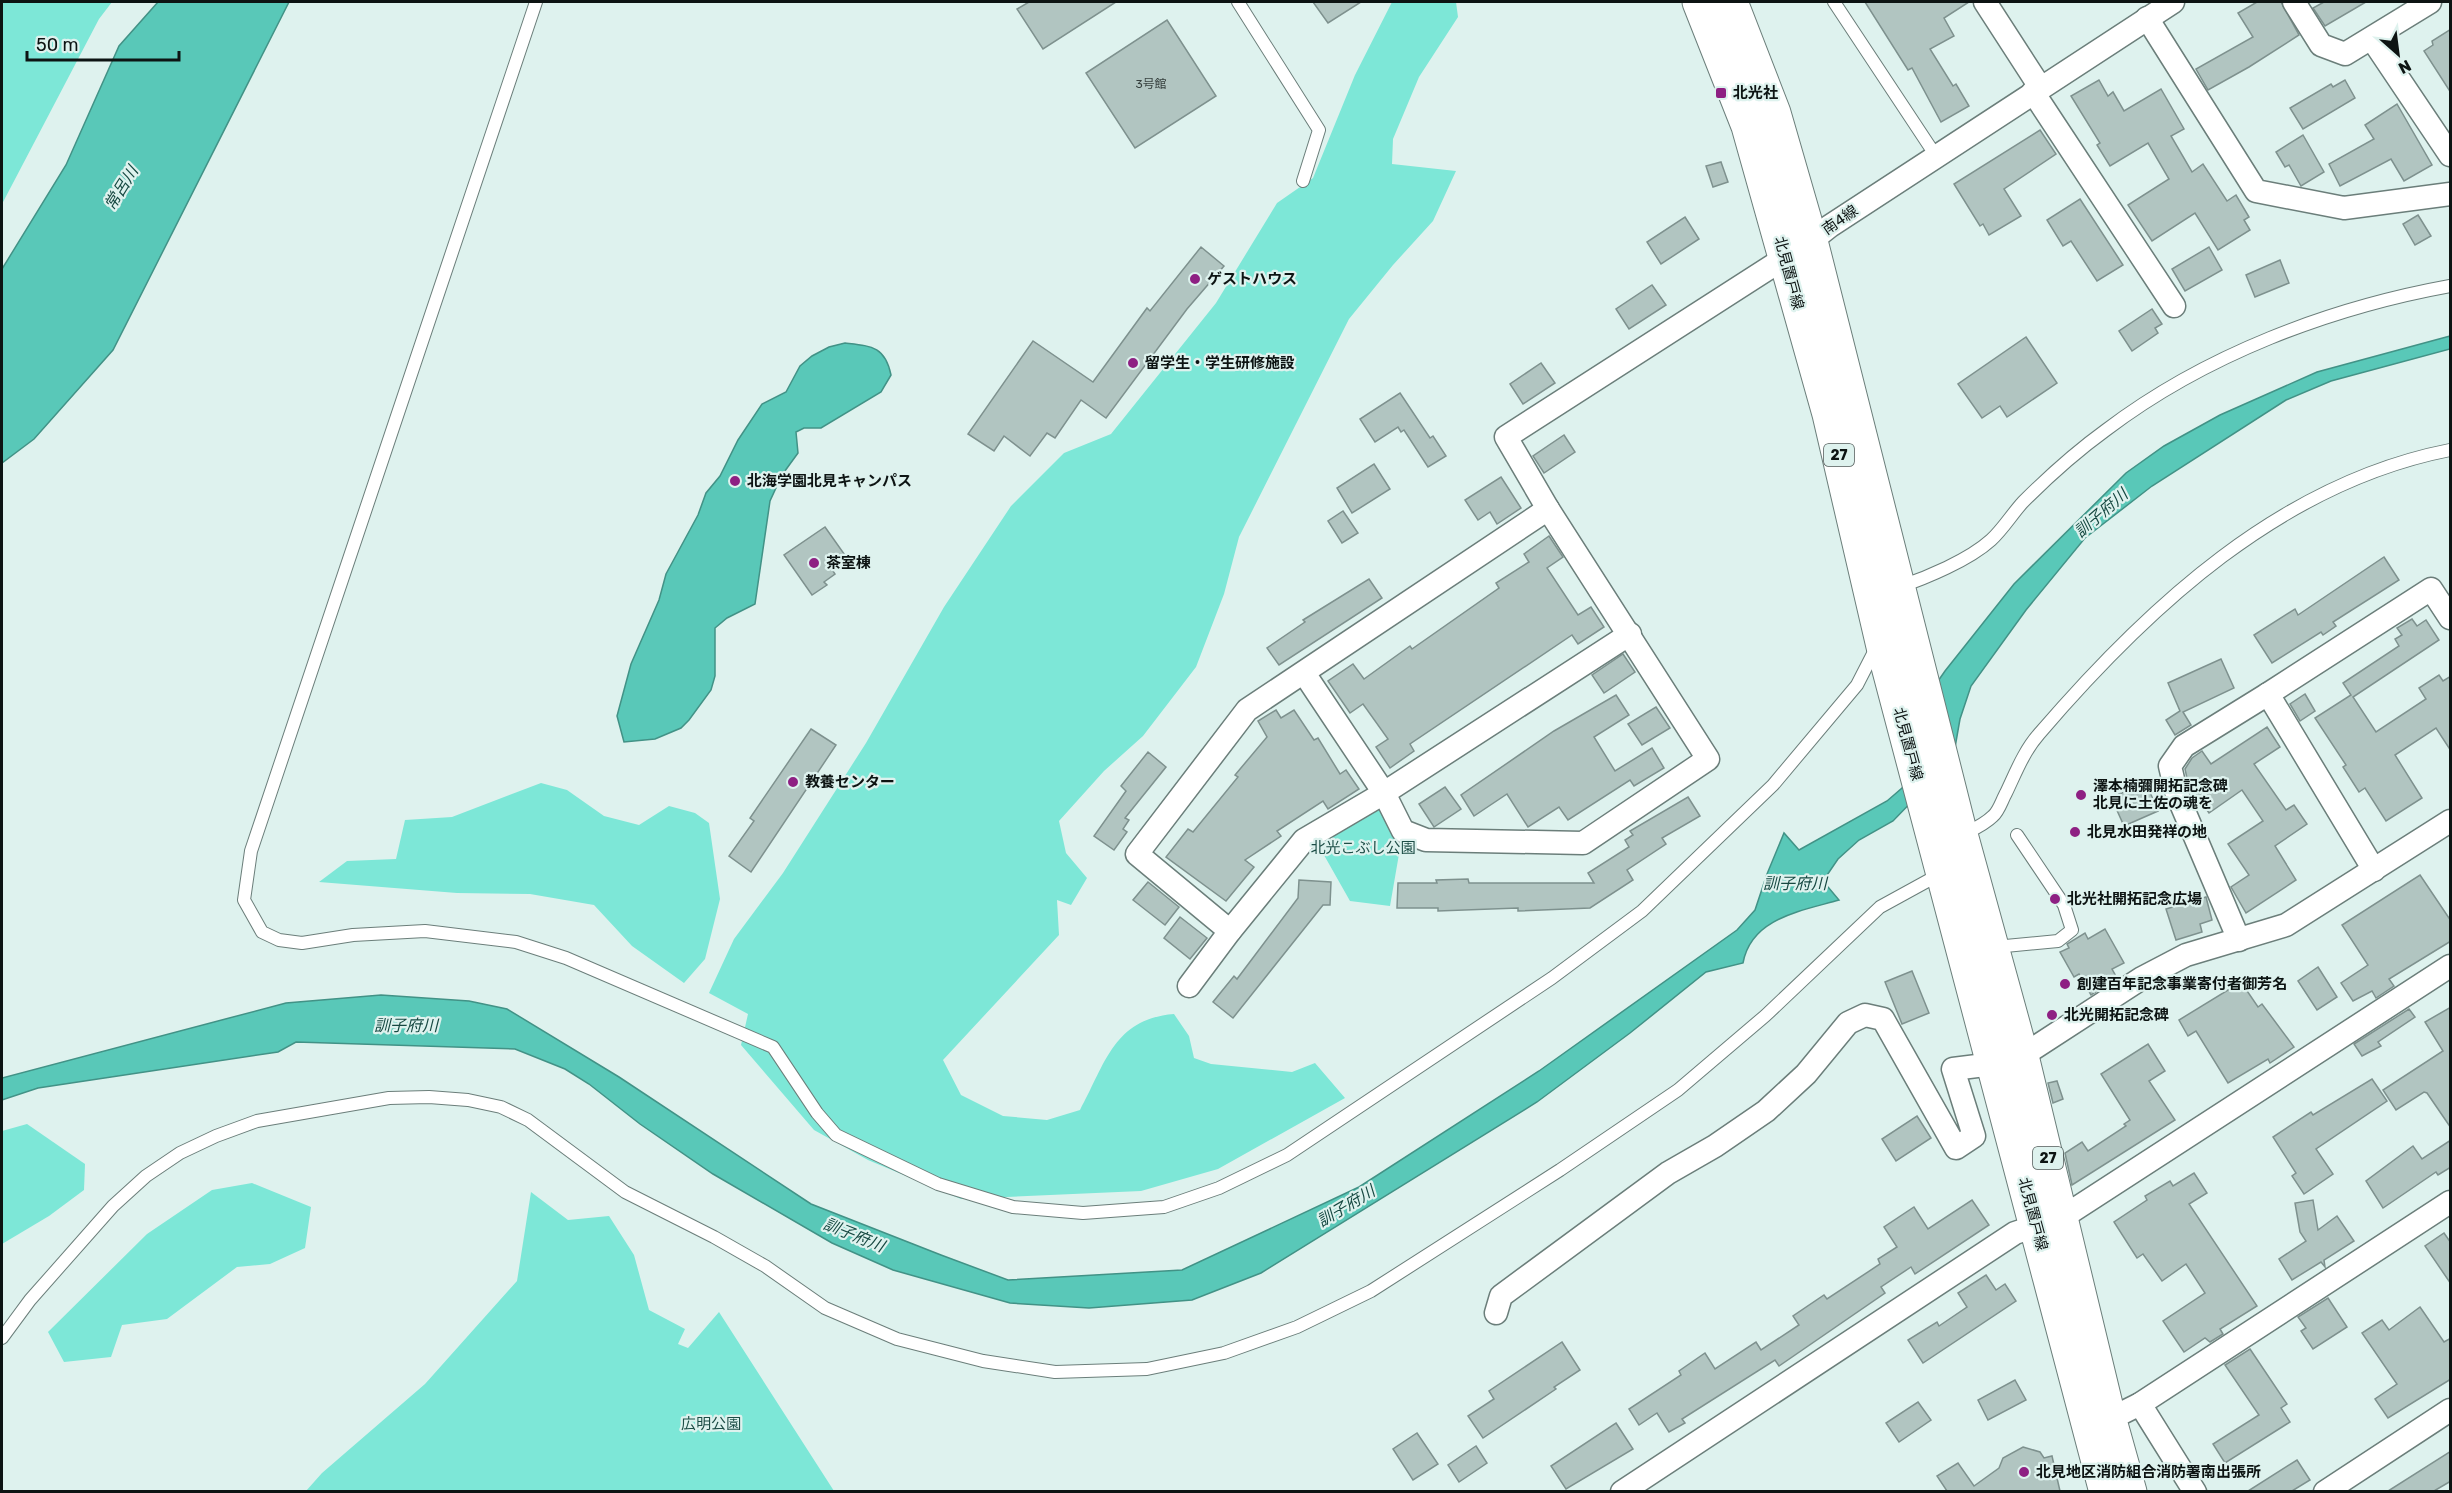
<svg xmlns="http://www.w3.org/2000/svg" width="2452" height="1493" font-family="Rubik,'Noto Sans JP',sans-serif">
	<rect width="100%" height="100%" fill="#def2ee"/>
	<g fill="#7de7d7">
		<path d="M2,2H112L99,19L2,204Z"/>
		<path d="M1392,2H1456L1458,17L1419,77L1393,139L1392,164L1456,171L1433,221L1393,265L1349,319L1239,537L1224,594L1196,667L1143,736L1104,771L1059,821L1066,853L1087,878L1071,905L1057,900L1059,935L943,1060L961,1095L1003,1116L1047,1120L1080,1110C1105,1065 1113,1019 1174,1014L1189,1036L1194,1058L1211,1064L1292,1072L1315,1063L1345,1098L1218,1169L1141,1191L961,1199L868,1160L814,1130L741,1045L748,1014L709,993L734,939L783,873L866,743L944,607L1011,506L1064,453L1111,434L1216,303L1277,203L1313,178L1355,75Z"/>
		<path d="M541,783L567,790L604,816L639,825L669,806L695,813L709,823L720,899L705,959L684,983L632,946L594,905L530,894L457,893L319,882L347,861L396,859L405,820L452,817Z"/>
		<path d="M1384,793L1403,831L1390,906L1350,901L1320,848L1304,840Z"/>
		<path d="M27,1124L85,1164L84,1190L49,1216L2,1244V1131Z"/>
		<path d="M252,1183L311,1207L305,1248L270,1264L237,1267L167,1319L122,1325L111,1357L64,1362L48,1332L147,1234L212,1190Z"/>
		<path d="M531,1192L568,1220L609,1216L634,1255L649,1310L685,1329L678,1344L688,1348L719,1312L834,1491H306L322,1473L425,1384L517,1281Z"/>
	</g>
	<g fill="#59c8b8" stroke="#429286" stroke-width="1.5">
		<path d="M158,2H289L113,350L34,439L2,463V269L66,165L119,46Z"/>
		<path d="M2450,336V349L2331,381L2286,400L2152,486L2085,538L2026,610L1971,686L1960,719L1953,759L1893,821L1859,840L1838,859L1823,881L1839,900C1801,911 1751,918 1743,963L1706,972L1630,1033L1537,1102L1261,1273L1192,1300L1089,1308L1010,1303L893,1270L832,1243L713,1174L640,1124L589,1084L565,1069L515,1049L296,1042L278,1052L38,1088L2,1100V1078L286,1003L381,995L469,1001L507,1009L619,1077L811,1204L941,1255L1008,1280L1182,1270L1359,1187L1539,1071L1737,930L1755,910L1767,874L1784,833L1799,850L1887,801L1902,788L1913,767L1929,694L1945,671L2014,584L2126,473L2164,446L2220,415L2317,372Z"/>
		<path d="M845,343C871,346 885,346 891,375L881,392L821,428H804L796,432L798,453L782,475L770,501L755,604L727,618L715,628V676L711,690L689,720L681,728L655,739L624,742L617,716L631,664L659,600L666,574L698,515L706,493L720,476L738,440L762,404L786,392L800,366L812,356L829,347Z"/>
	</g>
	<g fill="#b1c5c1" stroke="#7e918e" stroke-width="1.5">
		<path d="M1029,2H1116L1043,49L1017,9Z"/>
		<path d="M1313,2H1361L1328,23Z"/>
		<path d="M1865,2H1969L1944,18L1954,36L1930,49L1953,86L1956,84L1969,106L1941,122L1912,68L1908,70Z"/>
		<path d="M2257,2H2281L2299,35L2249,67L2208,90L2196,69L2253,37L2238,13Z"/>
		<path d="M2324,2H2366L2325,26L2313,8Z"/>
		<path d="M1167,20L1216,96L1135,148L1086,73Z"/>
		<path d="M2451,29V93L2424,51L2433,45L2432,41Z"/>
		<path d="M2099,80L2108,96L2113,92L2124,111L2161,89L2184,129L2171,136L2192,172L2203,164L2227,201L2236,195L2249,217L2244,220L2250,230L2218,250L2195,213L2152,241L2128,205L2169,179L2148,143L2110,166L2097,145L2100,143L2071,96Z"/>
		<path d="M2345,80L2355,98L2303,129L2290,108L2331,84L2333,87Z"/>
		<path d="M2397,104L2432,165L2404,181L2391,159L2340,186L2329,164L2374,139L2365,125Z"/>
		<path d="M2040,130L2056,154L2004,189L2021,216L1989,235L1983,224L1980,226L1954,184Z"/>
		<path d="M2303,135L2324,172L2301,186L2289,165L2285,167L2276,152Z"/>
		<path d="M1721,162L1728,182L1713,187L1706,166Z"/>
		<path d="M2080,199L2123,265L2097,281L2071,241L2063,246L2047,220Z"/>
		<path d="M2418,215L2431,236L2415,245L2403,224Z"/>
		<path d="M1685,217L1699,239L1661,264L1647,242Z"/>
		<path d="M1201,247L1224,266L1187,309L1106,418L1081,400L1055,438L1047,433L1030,456L1004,436L994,451L968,434L1033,341L1093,382L1147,308L1150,311Z"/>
		<path d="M2209,247L2222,270L2185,291L2172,269Z"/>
		<path d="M2280,260L2289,283L2255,297L2246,275Z"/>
		<path d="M1652,285L1666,305L1629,329L1616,309Z"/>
		<path d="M2152,309L2162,324L2155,328L2158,333L2132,351L2119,331Z"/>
		<path d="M2026,337L2057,383L2007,417L2000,406L1982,418L1958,384Z"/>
		<path d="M1541,363L1555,383L1523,404L1510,384Z"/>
		<path d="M1400,393L1430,438L1433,436L1446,456L1428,467L1404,430L1401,432L1398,427L1375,442L1360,419Z"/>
		<path d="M1564,435L1575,452L1544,473L1533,456Z"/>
		<path d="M1374,464L1390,489L1352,513L1337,488Z"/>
		<path d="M1501,477L1521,508L1497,524L1490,512L1478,520L1465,500Z"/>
		<path d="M1343,511L1358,533L1342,543L1328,521Z"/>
		<path d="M825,527L847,558L831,568L835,574L824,582L827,585L812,595L784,555Z"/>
		<path d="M1549,536L1563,557L1547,568L1578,615L1591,607L1604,627L1578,644L1572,635L1410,744L1414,751L1390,768L1376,747L1388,739L1363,704L1350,713L1328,681L1353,664L1364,679L1410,646L1412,649L1499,588L1496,583L1529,562L1524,554Z"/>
		<path d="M2384,557L2399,580L2333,622L2336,626L2323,635L2321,632L2272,663L2254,635L2295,609L2298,615Z"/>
		<path d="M1369,579L1382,598L1279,665L1267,648L1305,622L1303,620Z"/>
		<path d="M2412,619L2417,626L2426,620L2439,640L2353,697L2376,732L2426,699L2419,688L2439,675L2443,681L2451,676V751L2436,728L2395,755L2422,798L2386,821L2365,788L2359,792L2343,767L2346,765L2315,718L2351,695L2343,683L2399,646L2395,639L2402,635L2397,628Z"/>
		<path d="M1623,654L1635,672L1604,693L1592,675Z"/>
		<path d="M2221,659L2234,688L2183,712L2191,725L2175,735L2166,720L2180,711L2168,683Z"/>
		<path d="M2305,694L2315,711L2300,721L2290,704Z"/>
		<path d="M1616,695L1629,715L1594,737L1615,771L1652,748L1664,768L1634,786L1630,780L1568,820L1559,807L1528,827L1507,794L1474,816L1461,795L1554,731Z"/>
		<path d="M1656,707L1670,728L1642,745L1628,724Z"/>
		<path d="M1276,710L1281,718L1294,710L1314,740L1318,738L1340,774L1346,770L1359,789L1328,809L1323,801L1277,831L1281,836L1245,860L1254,867L1226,901L1166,857L1188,829L1193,832L1238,777L1235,775L1267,737L1258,721Z"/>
		<path d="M2267,727L2280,747L2254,764L2286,810L2294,805L2307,824L2275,846L2296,880L2246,913L2231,887L2249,875L2228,844L2263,821L2242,790L2209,813L2188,783L2185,769L2192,758L2202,751L2211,764Z"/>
		<path d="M811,729L836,745L751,872L729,856L754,821L750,818Z"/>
		<path d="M1148,752L1166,767L1125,818L1129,820L1123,829L1127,832L1114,850L1094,836L1126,791L1121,786Z"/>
		<path d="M2144,778L2158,811L2124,826L2111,797L2127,791L2125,787Z"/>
		<path d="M1445,787L1461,809L1434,827L1419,804Z"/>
		<path d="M1688,797L1700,816L1662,838L1666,844L1627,870L1633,880L1590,908L1518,911V908L1438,911V908H1397L1398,883H1437L1436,880L1468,879L1469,883H1594L1588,873L1629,847L1625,840L1633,835L1630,831Z"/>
		<path d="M2420,875L2451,921V941L2389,979L2394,986L2376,998L2372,991L2353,1001L2341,983L2368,965L2342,925Z"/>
		<path d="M1299,880L1331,882L1330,905H1323L1233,1018L1213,1002L1234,976L1237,979L1298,898Z"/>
		<path d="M1148,882L1179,907L1165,925L1133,900Z"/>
		<path d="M2206,897L2212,920L2200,924L2202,932L2176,940L2166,909Z"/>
		<path d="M1180,917L1207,938L1190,959L1164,938Z"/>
		<path d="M2105,929L2124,963L2112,969L2117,978L2091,995L2079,974L2074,977L2060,952L2069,948L2067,944L2085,933L2088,939Z"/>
		<path d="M2318,967L2337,997L2317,1010L2298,981Z"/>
		<path d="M1912,971L1929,1013L1902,1024L1885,982Z"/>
		<path d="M2241,982L2258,1007L2262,1004L2294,1047L2270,1063L2268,1059L2228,1083L2196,1031L2188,1036L2179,1020Z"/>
		<path d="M2451,1007V1128L2427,1093L2424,1092L2396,1110L2383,1090L2443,1051L2425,1022Z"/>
		<path d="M2409,1009L2415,1017L2378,1042L2381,1046L2362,1056L2354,1044Z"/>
		<path d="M2148,1044L2165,1071L2149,1081L2175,1120L2072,1185L2065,1153L2082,1142L2088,1151L2126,1126L2124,1124L2130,1120L2101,1074Z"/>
		<path d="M2372,1079L2387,1101L2316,1149L2333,1174L2304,1194L2292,1176L2296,1173L2273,1137L2311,1112L2313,1115Z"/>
		<path d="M2057,1081L2063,1099L2053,1103L2048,1083Z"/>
		<path d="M1917,1116L1931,1138L1896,1161L1882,1139Z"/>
		<path d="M2451,1140V1167L2438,1175L2436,1172L2383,1208L2366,1181L2413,1146L2422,1159Z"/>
		<path d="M2194,1173L2207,1193L2189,1204L2257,1306L2220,1329L2223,1334L2210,1342L2205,1338L2184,1352L2163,1321L2205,1293L2186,1264L2162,1281L2143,1254L2137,1258L2114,1222L2147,1200L2145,1196L2170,1181L2173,1186Z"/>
		<path d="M1972,1200L1989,1225L1915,1274L1911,1267L1881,1287L1885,1293L1779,1366L1775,1360L1682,1419L1685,1423L1669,1432L1657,1413L1639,1425L1629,1409L1681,1375L1679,1371L1705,1353L1715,1369L1756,1342L1761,1350L1799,1325L1793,1316L1824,1295L1827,1299L1880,1264L1878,1259L1897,1247L1884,1227L1914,1207L1928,1229Z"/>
		<path d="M2313,1200L2318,1230L2337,1216L2354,1241L2324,1260L2325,1267L2321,1262L2292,1280L2279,1259L2306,1241L2300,1232L2295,1203Z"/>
		<path d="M2444,1233L2451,1243V1284L2425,1246Z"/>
		<path d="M1986,1275L1996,1290L2005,1284L2016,1301L1923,1363L1908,1340L1937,1322L1939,1326L1967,1307L1958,1293Z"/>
		<path d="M2328,1298L2347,1327L2313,1349L2301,1331L2306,1328L2298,1317Z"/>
		<path d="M2420,1307L2444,1342L2451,1338V1379L2388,1418L2375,1399L2397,1384L2362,1333L2382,1320L2389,1330Z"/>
		<path d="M1562,1342L1580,1370L1554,1387L1556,1389L1483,1438L1468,1416L1494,1399L1489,1391Z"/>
		<path d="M2250,1349L2287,1404L2281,1408L2290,1422L2225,1463L2213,1444L2259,1415L2225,1365Z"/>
		<path d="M2015,1380L2026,1400L1988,1420L1978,1400Z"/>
		<path d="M1918,1402L1931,1420L1899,1442L1886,1423Z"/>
		<path d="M1616,1423L1633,1449L1566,1489L1551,1466Z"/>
		<path d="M1417,1433L1438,1464L1413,1480L1393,1449Z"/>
		<path d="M1476,1446L1487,1463L1459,1482L1448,1465Z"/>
		<path d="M2023,1447L2040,1452L2044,1458L2052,1456L2060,1491H1947L1937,1476L1958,1463L1974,1486L1999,1468L2003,1458Z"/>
		<path d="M2451,1451V1481L2434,1491H2388Z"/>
		<path d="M2297,1460L2310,1480L2292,1491H2248Z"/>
	</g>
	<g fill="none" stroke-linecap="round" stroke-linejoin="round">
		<g stroke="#6b7e7a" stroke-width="14">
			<g id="service">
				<path d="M536,2L251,851L244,900L262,932L279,940L302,943L353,935L425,931L516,942L566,958L773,1047L817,1113L836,1135L938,1184L1013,1207L1083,1213L1164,1207L1219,1188L1287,1155L1552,978L1642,911L1773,785L1857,685L1876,648"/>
				<path d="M1238,2L1319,130L1303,181"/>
				<path d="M1834,2L1936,156"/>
				<path d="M1899,587C1926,578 1969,560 1991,540C2003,529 2012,514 2023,502C2048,477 2077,451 2106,430C2205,355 2329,308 2450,286"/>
				<path d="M1962,835C1972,830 1984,825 1993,816C1999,811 2002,800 2006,793C2016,772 2024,751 2039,734C2148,607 2281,483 2450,450"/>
				<path d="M1995,947L2058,941L2072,930L2064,905L2017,835"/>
				<path d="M2,1338L30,1300L113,1206L146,1176L180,1153L216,1136L257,1121L389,1098L429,1097L468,1100L501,1107L528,1120L625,1192L714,1237L765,1266L825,1308L897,1339L983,1361L1055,1372L1147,1369L1224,1353L1297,1327L1371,1291L1560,1170L1678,1090L1765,1016L1880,907L1942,873"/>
			</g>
		</g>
		<g stroke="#6b7e7a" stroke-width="25">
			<g id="minor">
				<path d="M1985,2L2040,87"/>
				<path d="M2294,2L2321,45L2345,54L2430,2"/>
				<path d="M2147,18L2256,191L2344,208L2450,194"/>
				<path d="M2372,39L2450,155"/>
				<path d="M2033,92L2174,306"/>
				<path d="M1304,673L1384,793L1403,831L1426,840L1583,843L1708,759L1548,509L1506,437L1811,241L1830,226L2173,2"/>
				<path d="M2268,694L2374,870"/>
				<path d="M1230,931L1137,854L1247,710L1548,509"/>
				<path d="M2239,940L2176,792L2170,766L2184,746L2268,694L2431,589L2450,618"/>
				<path d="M1189,986L1230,931L1304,840L1384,793L1630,634"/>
				<path d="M1496,1313L1501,1296L1668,1173L1715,1146L1766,1111L1806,1074L1848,1023L1865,1015L1883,1019L1956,1148L1974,1136L1953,1069L1993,1064L2022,1056L2142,978L2186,955L2286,925L2450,821"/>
				<path d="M2140,1404L2195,1492"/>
				<path d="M2095,1420L2124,1412L2140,1404L2450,1202"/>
				<path d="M1622,1492L2015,1233L2063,1217L2450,966"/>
				<path d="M2325,1492L2450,1410"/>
			</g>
		</g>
		<g stroke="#6b7e7a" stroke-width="35">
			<g id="primary">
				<path d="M1699,2L1748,126L1829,414L1885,655L2106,1492"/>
				<path d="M1731,2L1774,113L1811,241L1959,827L2022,1056L2109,1417L2130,1492"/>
			</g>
		</g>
		<use href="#service" stroke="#fff" stroke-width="12"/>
		<use href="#minor" stroke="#fff" stroke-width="22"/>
		<use href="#primary" stroke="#fff" stroke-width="33"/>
	</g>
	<g fill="#8e2083" stroke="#def2ee" stroke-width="2">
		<rect x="1715" y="87" width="12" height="12" rx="3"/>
		<circle cx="1195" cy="279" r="6"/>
		<circle cx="1133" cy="363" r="6"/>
		<circle cx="735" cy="481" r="6"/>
		<circle cx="814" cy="563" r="6"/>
		<circle cx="793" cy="782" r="6"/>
		<circle cx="2081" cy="795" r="6"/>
		<circle cx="2075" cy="832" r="6"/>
		<circle cx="2055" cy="899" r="6"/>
		<circle cx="2065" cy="984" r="6"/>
		<circle cx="2052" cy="1015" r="6"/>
		<circle cx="2024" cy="1472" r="6"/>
	</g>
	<g text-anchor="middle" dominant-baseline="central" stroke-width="4.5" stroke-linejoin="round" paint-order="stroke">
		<g font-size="12" fill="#36403e">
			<text x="1151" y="84">3号館</text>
		</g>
		<g fill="#def2ee" stroke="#4c5755" stroke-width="1.5">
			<rect x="1824" y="444" width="30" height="22" rx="4.5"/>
			<rect x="2033" y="1147" width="30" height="22" rx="4.5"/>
		</g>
		<g font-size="14" font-weight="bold" fill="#0d1413">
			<text x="1839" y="455">27</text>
			<text x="2048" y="1158">27</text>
		</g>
		<g font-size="15" font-weight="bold" fill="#0d1413" stroke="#def2ee" text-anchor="start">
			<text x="1733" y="93">北光社</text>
			<text x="1207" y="279">ゲストハウス</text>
			<text x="1145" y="363">留学生・学生研修施設</text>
			<text x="747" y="481">北海学園北見キャンパス</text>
			<text x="826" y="563">茶室棟</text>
			<text x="805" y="782">教養センター</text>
			<text x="2093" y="786">澤本楠彌開拓記念碑<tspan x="2093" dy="17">北見に土佐の魂を</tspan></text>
			<text x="2087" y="832">北見水田発祥の地</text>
			<text x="2067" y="899">北光社開拓記念広場</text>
			<text x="2077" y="984">創建百年記念事業寄付者御芳名</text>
			<text x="2064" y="1015">北光開拓記念碑</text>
			<text x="2036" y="1472">北見地区消防組合消防署南出張所</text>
		</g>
		<g font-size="15" fill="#0d1413" stroke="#def2ee">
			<text transform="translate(1840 220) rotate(-35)">南4線</text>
			<text transform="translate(1789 273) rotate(75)">北見置戸線</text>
			<text transform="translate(1908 744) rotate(75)">北見置戸線</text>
			<text transform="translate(2033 1214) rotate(75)">北見置戸線</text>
		</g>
		<g font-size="15" fill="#1d4d46" stroke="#def2ee">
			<text x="1363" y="848">北光こぶし公園</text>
			<text x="711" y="1424">広明公園</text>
		</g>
		<g font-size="16" font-style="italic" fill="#164841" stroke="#def2ee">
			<text transform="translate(121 188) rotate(-58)">常呂川</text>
			<text transform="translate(2101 513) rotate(-41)">訓子府川</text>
			<text x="1795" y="883">訓子府川</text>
			<text x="406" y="1025">訓子府川</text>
			<text transform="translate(1346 1206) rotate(-31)">訓子府川</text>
			<text transform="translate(854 1235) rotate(22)">訓子府川</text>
		</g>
	</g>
	<rect width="2452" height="1493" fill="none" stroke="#0d1413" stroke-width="6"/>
	<g transform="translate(2398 54) rotate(152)" stroke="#def2ee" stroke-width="4.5" paint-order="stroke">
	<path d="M0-4.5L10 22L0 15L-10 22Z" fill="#0d1413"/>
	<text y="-9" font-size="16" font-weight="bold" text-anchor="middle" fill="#0d1413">N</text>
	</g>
	<path d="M27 51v9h152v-9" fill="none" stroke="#0d1413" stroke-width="3"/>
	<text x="36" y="51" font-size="18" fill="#0d1413" stroke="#def2ee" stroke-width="4.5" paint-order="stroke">50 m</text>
</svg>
